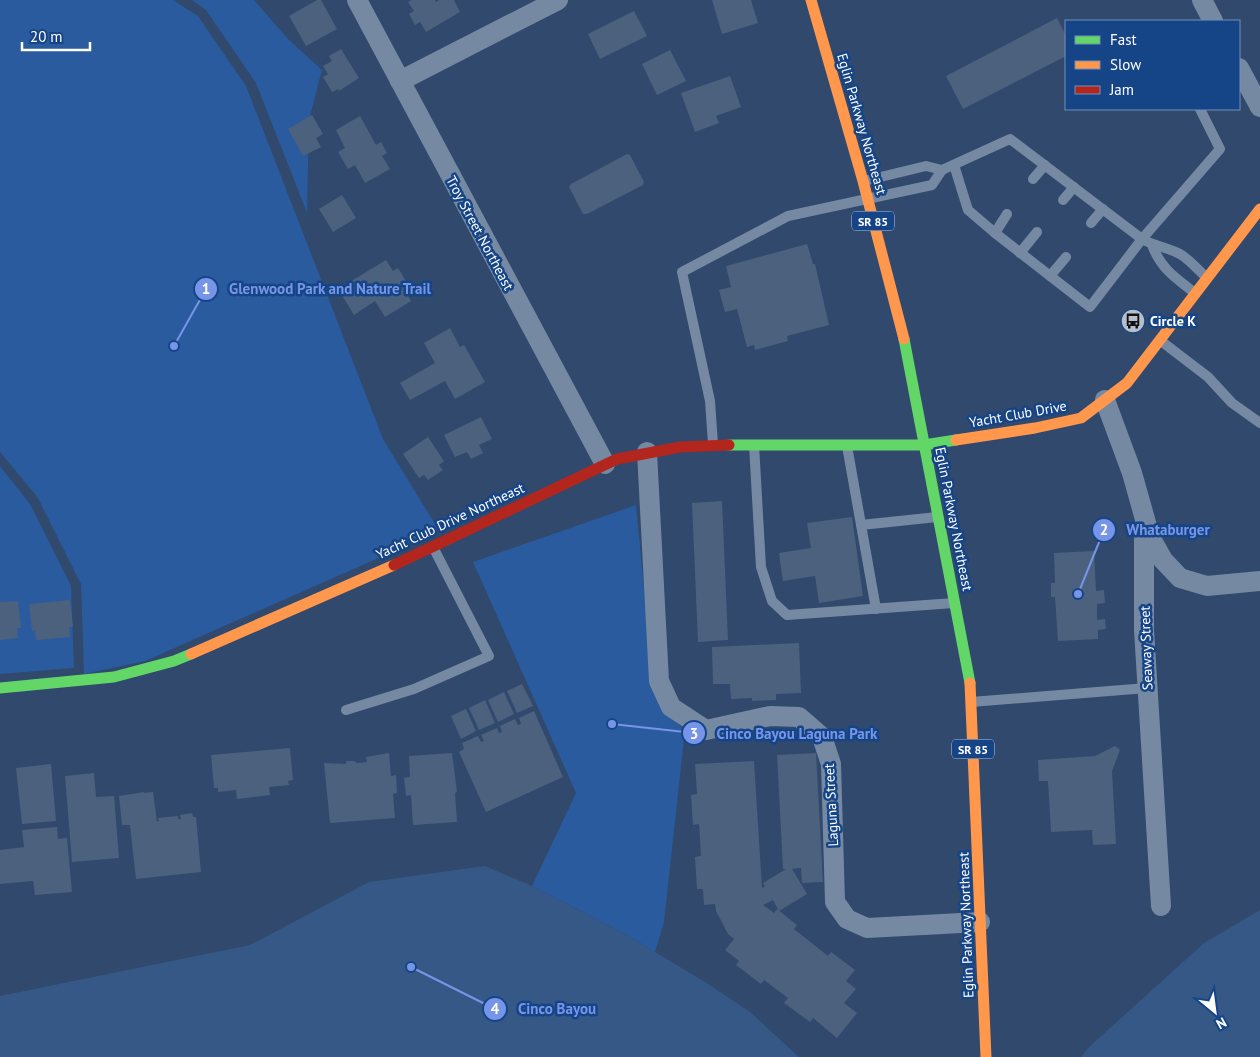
<svg xmlns="http://www.w3.org/2000/svg" width="1260" height="1057" font-family="'PT Sans',sans-serif">
	<rect width="100%" height="100%" fill="#30496d"/>
	<g fill="#295b9e">
		<path d="M0,0H173L198,16L246,86L383,439L438,529L417,541L145,661L84,674L81,584L38,498L0,452Z"/>
		<path d="M192,0H254L288,39L322,70L309,120L307,213L256,83L206,10Z"/>
		<path d="M0,466L30,504L71,586L74,668L0,674Z"/>
		<path d="M636,505L649,640L671,718L685,730L664,922L655,952L625,934L532,886L576,793L473,562Z"/>
	</g>
	<g fill="#355887">
		<path d="M485,866L532,886L625,934L705,982L750,1012L799,1057H0V996L250,945L369,882Z"/>
		<path d="M1260,910V1057H1081L1088,1048L1204,943Z"/>
	</g>
	<g fill="#4c617e">
		<path d="M317,0H321L337,29L306,46L289,16Z"/>
		<path d="M412,0H435L436,2L439,0H454L460,12L426,32L420,22L415,25L409,14L414,11L408,2Z"/>
		<path d="M712,0H751L758,23L722,34Z"/>
		<path d="M634,11L647,36L600,59L588,34Z"/>
		<path d="M1057,18L1066,36V56L963,109L946,76Z"/>
		<path d="M341,49L359,78L339,91L338,89L332,92L323,77L328,74L323,66L332,61L329,56Z"/>
		<path d="M670,50L686,81L657,95L642,64Z"/>
		<path d="M730,76L741,107L716,116L719,123L695,132L681,93Z"/>
		<path d="M312,115L323,134L316,138L321,147L303,156L288,129Z"/>
		<path d="M360,116L376,145L381,142L387,153L382,156L390,169L365,183L355,165L348,169L338,152L345,148L336,130Z"/>
		<path d="M627,154L630,155L644,182L643,185L587,214H583L569,187L571,184Z"/>
		<path d="M342,195L356,218L333,232L319,209Z"/>
		<path d="M807,244L813,264H815L829,325L787,336L788,341L755,350L754,345L747,347L737,309L725,312L719,290L731,287L726,266Z"/>
		<path d="M386,260L393,271L398,268L409,286L404,289L411,301L385,317L375,301L354,315L338,289Z"/>
		<path d="M450,328L460,347L464,345L485,382L455,399L445,381L410,400L400,383L435,363L424,343Z"/>
		<path d="M481,417L492,439L479,445L483,453L471,459L467,452L455,457L444,435Z"/>
		<path d="M428,437L444,461L439,465L443,470L428,480L424,475L419,478L403,454Z"/>
		<path d="M722,501L728,640L698,642L692,503Z"/>
		<path d="M852,517L863,596L819,603L815,576L783,581L779,553L811,548L807,523Z"/>
		<path d="M1094,551L1096,591L1104,590L1105,603L1097,604V620L1105,619L1106,629L1098,630V639L1058,641L1055,597H1051V583H1055L1054,553Z"/>
		<path d="M70,600L73,627H69L70,637L36,640L35,630L32,631L29,604Z"/>
		<path d="M18,601L21,628H17L18,638L0,640V602Z"/>
		<path d="M799,643L801,693L776,694V700L752,701V698L731,699L730,684H713L712,647Z"/>
		<path d="M522,684L533,706L517,713L507,691Z"/>
		<path d="M504,692L514,714L498,722L488,700Z"/>
		<path d="M485,700L495,723L479,730L469,708Z"/>
		<path d="M466,709L476,731L461,739L451,716Z"/>
		<path d="M534,711L563,777L486,812L459,752L464,749L462,743L478,736L481,742L484,741L481,735L497,728L499,733L502,732L500,726L515,719L518,725L521,724L519,718Z"/>
		<path d="M1115,746L1120,750L1112,771L1116,844L1093,845L1092,830L1051,832L1048,781H1039L1038,760L1095,756Z"/>
		<path d="M290,748L293,780L288,781L289,785L269,787L270,795L237,799L236,790L218,792V788H214L211,755Z"/>
		<path d="M389,753L391,776L396,775L397,793L393,794L395,818L330,823L324,763L346,764V761H354L357,763L367,762L366,757Z"/>
		<path d="M452,753L457,792L455,793L457,822L413,825L411,795L406,796L404,778L410,777L409,756Z"/>
		<path d="M816,753L823,882L802,883L801,868L792,869L807,894L779,911L773,900L763,905L774,913L777,909L797,925L794,929L828,956L831,952L855,970L846,981L856,989L844,1003L857,1013L837,1038L813,1018L810,1022L784,1003L788,998L764,980L761,984L736,965L739,961L725,950L734,939L728,934L716,911L715,904L704,905L703,889H697L695,857L701,856L699,824L693,825L691,795L697,794L695,764L754,761L762,888L765,886L763,883L786,869H783L777,755Z"/>
		<path d="M51,764L56,821L22,824L16,768Z"/>
		<path d="M94,773L96,797L114,796L119,858L72,862L65,776Z"/>
		<path d="M144,792V793L153,792L157,822L159,821L158,818L178,816V819H181L180,815L192,813L193,817H196L201,872L136,879L130,825H122L119,796Z"/>
		<path d="M57,827L58,839L67,838L72,892L35,895L33,881L0,884V850L24,847L22,830Z"/>
	</g>
	<g fill="none" stroke-linecap="round" stroke-linejoin="round">
		<g stroke="#7689a3" stroke-width="10">
			<path d="M1200,109L1220,149L1142,239C1154,246 1167,247 1180,254C1190,260 1198,270 1207,278"/>
			<path d="M1033,179L1045,165"/>
			<path d="M864,181L926,166L942,170L1010,139L1142,239L1090,307L995,233L968,210L954,165"/>
			<path d="M1063,200L1074,187"/>
			<path d="M1091,223L1103,209"/>
			<path d="M995,233L1007,214"/>
			<path d="M1152,245C1161,269 1176,278 1195,293"/>
			<path d="M1020,253L1037,232"/>
			<path d="M1050,276L1066,257"/>
			<path d="M1161,341L1208,377L1232,403L1260,423"/>
			<path d="M713,444L710,401L682,272L788,216L932,185L942,170"/>
			<path d="M754,445L761,567L772,601L787,615L954,603"/>
			<path d="M847,446L876,609"/>
			<path d="M861,525L937,517"/>
			<path d="M971,702L1147,688"/>
			<path d="M346,710L414,689L489,656L433,547"/>
		</g>
		<g stroke="#7689a3" stroke-width="20">
			<path d="M357,0L605,464"/>
			<path d="M1202,0L1213,21"/>
			<path d="M1239,68L1260,107"/>
			<path d="M400,81L558,0"/>
			<path d="M1105,400L1132,473L1150,537L1163,560L1180,578L1207,586L1260,581"/>
			<path d="M647,452L659,681L671,707L706,730L770,716L799,717L822,737L831,764L835,902L847,919L867,928L980,922"/>
			<path d="M1149,532L1144,536V630L1161,906"/>
		</g>
		<g stroke="#63d668" stroke-width="11">
			<path d="M904,339L970,683"/>
			<path d="M729,445H924L956,440"/>
			<path d="M0,688L114,677L174,661L191,654"/>
		</g>
		<g stroke="#ff974d" stroke-width="11">
			<path d="M811,0L863,181L904,339"/>
			<path d="M956,440L1035,428L1081,418L1127,383L1260,209"/>
			<path d="M191,654L394,565"/>
			<path d="M970,683L986,1057"/>
		</g>
		<path stroke="#b3261e" stroke-width="11" d="M394,565L617,459L680,447L729,445"/>
	</g>
	<defs>
		<g id="bus-disc" transform="scale(1.25)"><circle r="9.5" fill="#b7bfcc" stroke="#164587"/><path d="M-5-6H5V4H4V6H2V4H-2V6H-4V4H-5ZM-3.5-4V0h7V-4ZM-3.5 1.2v1.5H-2V1.2ZM2 1.2v1.5H3.5V1.2Z" fill="#111"/></g>
	</defs>
	<g fill-rule="evenodd">
		<use href="#bus-disc" x="1133" y="321"/>
	</g>
	<g text-anchor="middle" dominant-baseline="central" stroke-width="5" stroke-linejoin="round" paint-order="stroke">
		<g fill="#164587" stroke="#b9c7db" stroke-width="1">
			<rect x="852" y="211.5" width="42" height="19" rx="4"/>
			<rect x="952" y="739.5" width="42" height="19" rx="4"/>
		</g>
		<g font-size="12" font-weight="bold" fill="#fff">
			<text x="873" y="221">SR 85</text>
			<text x="973" y="749">SR 85</text>
		</g>
		<g font-size="14" fill="#fff" stroke="#164587">
			<text transform="translate(862 124) rotate(74)">Eglin Parkway Northeast</text>
			<text transform="translate(480 233) rotate(62)">Troy Street Northeast</text>
			<text transform="translate(1018 414) rotate(-10)">Yacht Club Drive</text>
			<text transform="translate(954 519) rotate(79)">Eglin Parkway Northeast</text>
			<text transform="translate(450 521) rotate(-25)">Yacht Club Drive Northeast</text>
			<text transform="translate(1146 648) rotate(-92)">Seaway Street</text>
			<text transform="translate(831 805) rotate(-93)">Laguna Street</text>
			<text transform="translate(966 925) rotate(-92)">Eglin Parkway Northeast</text>
		</g>
		<g font-size="14" font-weight="bold" fill="#fff" stroke="#164587" text-anchor="start">
			<text x="1150" y="321">Circle K</text>
		</g>
	</g>
	<path fill="none" stroke="#7795e8" stroke-width="2" d="M174 346L206 289M1078 594L1104 530M612 724L694 733M411 967L495 1009"/>
	<g fill="#7795e8" stroke="#164587" stroke-width="2">
		<circle cx="174" cy="346" r="5"/>
		<circle cx="1078" cy="594" r="5"/>
		<circle cx="612" cy="724" r="5"/>
		<circle cx="411" cy="967" r="5"/>
		<circle cx="206" cy="289" r="12"/>
		<circle cx="1104" cy="530" r="12"/>
		<circle cx="694" cy="733" r="12"/>
		<circle cx="495" cy="1009" r="12"/>
	</g>
	<g font-size="15" text-anchor="middle" font-weight="bold" fill="#fff">
		<text x="206" y="294">1</text>
		<text x="1104" y="535">2</text>
		<text x="694" y="739">3</text>
		<text x="495" y="1014">4</text>
	</g>
	<g font-size="15" text-anchor="middle" font-weight="bold" fill="#7795e8" stroke="#164587" stroke-width="5" stroke-linejoin="round" paint-order="stroke">
		<text x="330" y="294">Glenwood Park and Nature Trail</text>
		<text x="1168" y="535">Whataburger</text>
		<text x="797" y="739">Cinco Bayou Laguna Park</text>
		<text x="557" y="1014">Cinco Bayou</text>
	</g>
	<rect x="1065" y="20" width="175" height="90" fill="#164587" stroke="#738fb7"/>
	<rect x="1075" y="36" width="25" height="8" fill="#63d668" stroke="#738fb7"/>
	<text x="1110" y="45" font-size="15" fill="#ffffff">Fast</text>
	<rect x="1075" y="61" width="25" height="8" fill="#ff974d" stroke="#738fb7"/>
	<text x="1110" y="70" font-size="15" fill="#ffffff">Slow</text>
	<rect x="1075" y="86" width="25" height="8" fill="#b3261e" stroke="#738fb7"/>
	<text x="1110" y="95" font-size="15" fill="#ffffff">Jam</text>
	<g transform="translate(1215 1012) rotate(151)" stroke="#164587" stroke-width="4" paint-order="stroke">
	<path d="M0-4L9 19L0 12L-9 19Z" fill="#ffffff"/>
	<text y="-8" font-size="14" font-weight="bold" text-anchor="middle" fill="#ffffff">N</text>
	</g>
	<path d="M22 42v8h68v-8" fill="none" stroke="#ffffff" stroke-width="2.5"/>
	<text x="30" y="42" font-size="15" fill="#ffffff" stroke="#164587" stroke-width="4" paint-order="stroke">20 m</text>
</svg>
